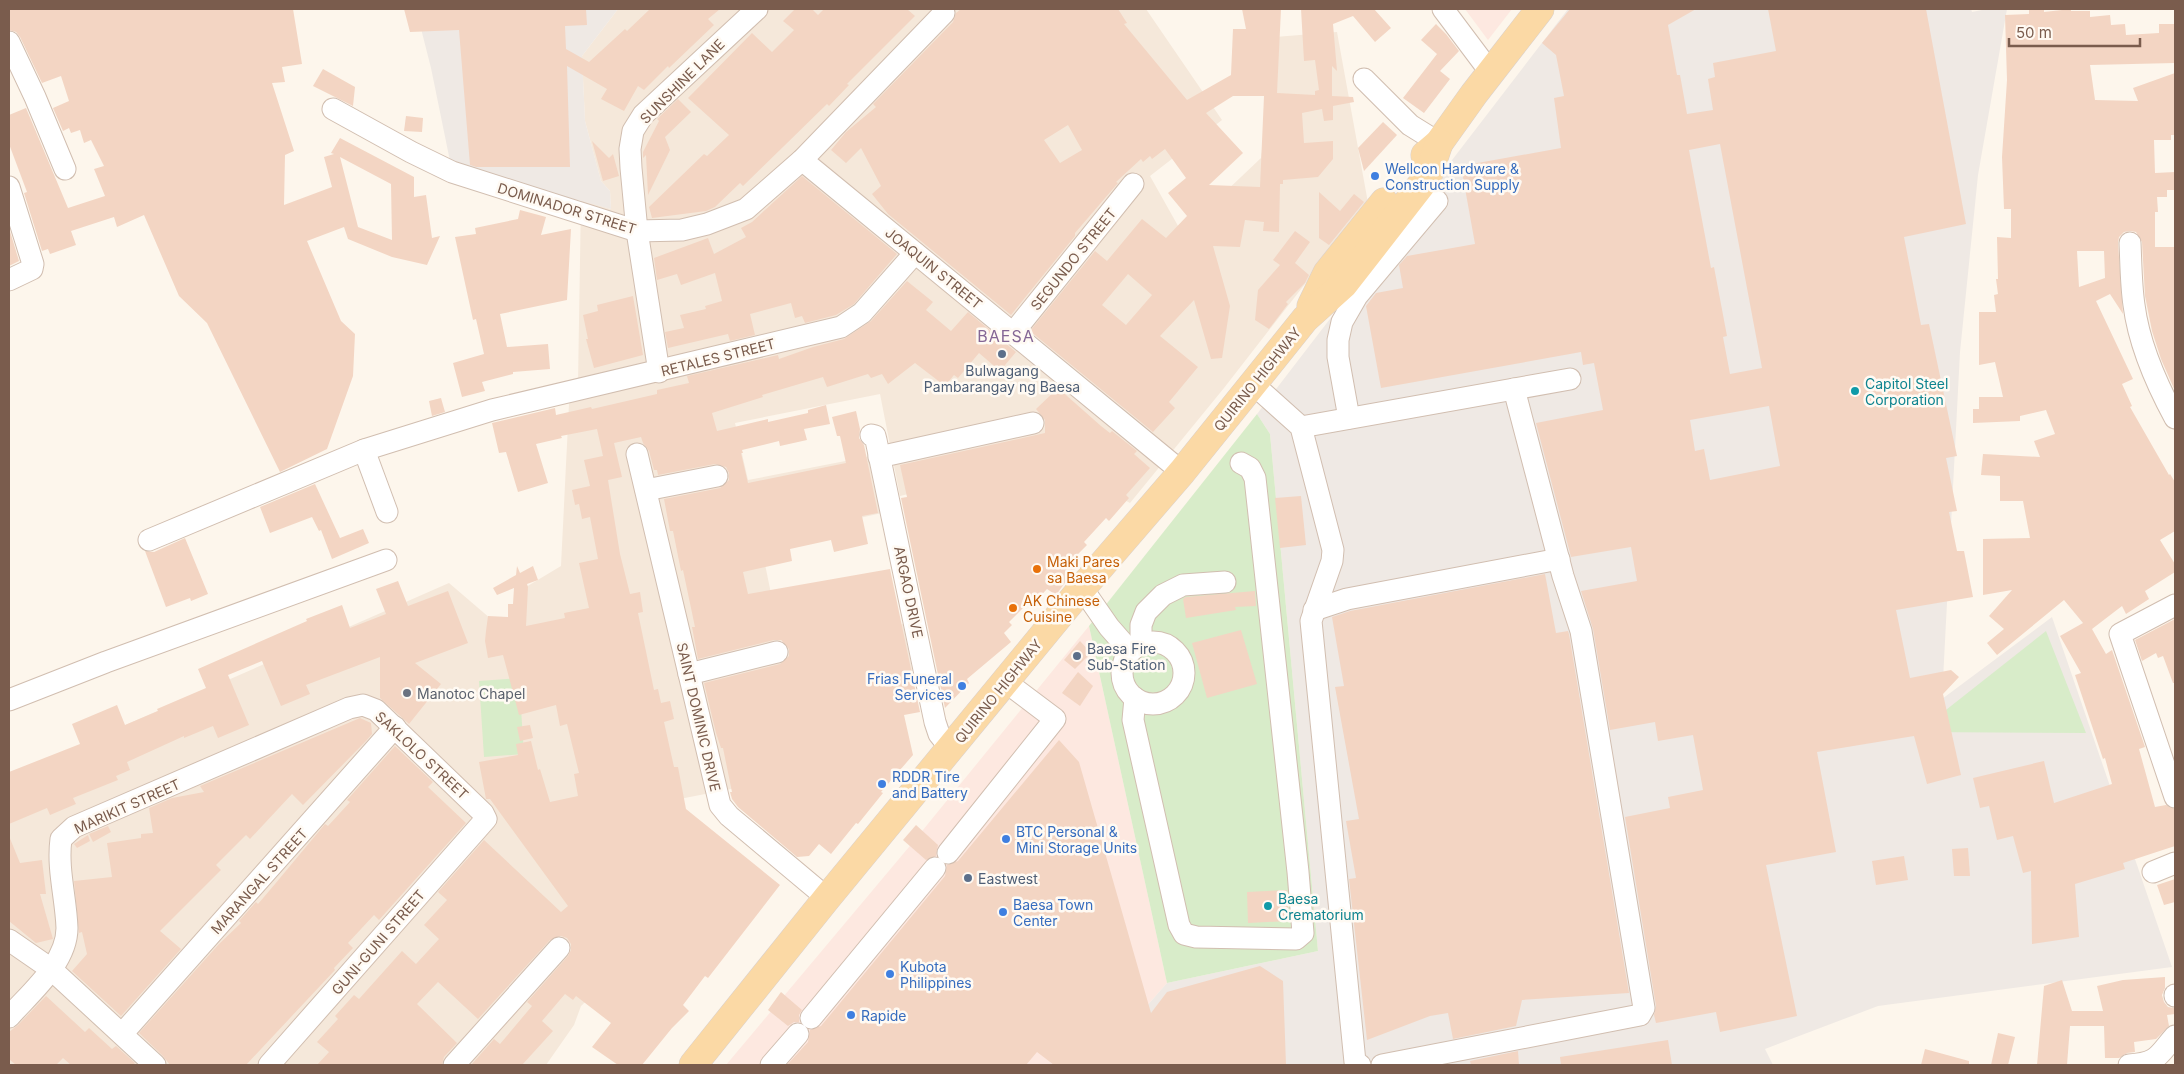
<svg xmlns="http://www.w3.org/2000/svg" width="2184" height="1074" font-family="Inter,sans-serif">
	<rect width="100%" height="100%" fill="#fdf6ec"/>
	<path fill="#f5e8da" d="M618,9H1146L1222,120L1150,176L1182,233L1261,158L1275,37L1337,32L1368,203L1224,388L1130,503L1049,461L900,496L880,394L735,423L748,480L871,456L882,513L760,540L782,647L903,624L914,678L794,703L808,774L608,813L636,953L581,1006L574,1025L546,1065H9V776L449,583L511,636L526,587L561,566L569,404L578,383L581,200L611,209L610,191L601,181L585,121L582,56Z"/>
	<g fill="#fde8e0">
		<path d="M1465,9H1512L1488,40Z"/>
		<path d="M1089,626L1167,983L1095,1065H726L914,841Z"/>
	</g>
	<g fill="#efe9e4">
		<path d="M416,9H618L582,56L585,121L601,181L610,191L611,209L451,166L431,68Z"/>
		<path d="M1568,9H1971L1972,12L1987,9H2007L1978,175L1960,352L1942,699L2052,617L2172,967L1878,1006L1765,1049L1773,1065H1095L1167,983L1318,951L1270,434L1257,414Z"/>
	</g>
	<g fill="#d8ecc9">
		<path d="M1257,414L1270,434L1318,951L1167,983L1089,626Z"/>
		<path d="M2046,631L2086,733L1918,732Z"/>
		<path d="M519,678L524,754L484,757L479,681Z"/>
	</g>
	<g fill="#f3d5c3" fill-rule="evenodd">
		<path d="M9,9H293L302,64L282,67L285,82L272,83L294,151L285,155L284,205L332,187L324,157L334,154L331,153L340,138L414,177V197L426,195L432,238L440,236L427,265L392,257L348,239L344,227L307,241L341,321L355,334L353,376L327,449L280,472L207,323L179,296L144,215L117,227L114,217L71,231L76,245L50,254L48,249L42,251L24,193L27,192L9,144V115L26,108L68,208L105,196L94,169L104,166L91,140L84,143L80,130L71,133L69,128L63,131L53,108L69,101L61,76L42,83L20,37L16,32L9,30ZM340,157L391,184L392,240L358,227Z"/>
		<path d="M404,9H586L587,25L565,26L566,49L589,62L625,29L627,31L650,9H720L708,19L714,25L669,68L668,66L644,90L638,86L624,111L601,99L607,89L567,66L570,167H476L470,165L459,30L410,32Z"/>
		<path d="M795,9H812L818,15L824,9H907L915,16L847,84L849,85L829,106L827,104L743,186L740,183L715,207L706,211L652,218L649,207L704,154L707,156L729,135L688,98L752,33L772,52L794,30L783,21Z"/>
		<path d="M961,9H1118L1127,23L1124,24L1187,100L1231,75L1233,29H1246L1242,9H1281L1277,93L1315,95V91L1319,90L1315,60L1304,61L1301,9H1374L1391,28L1375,42L1353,16L1333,24L1337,71L1332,66V96L1353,97L1354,102L1333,106V120L1324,121L1322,109L1302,113L1304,143L1333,141V159L1318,177L1283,180V184H1280L1279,232L1263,231L1264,222L1245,220L1240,247L1213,246L1230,306L1222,358L1211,359L1194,300L1160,336L1198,367L1169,402L1175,408L1153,432L1030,331L1095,251L1107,261L1142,219L1166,238L1187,216L1168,193L1186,178L1165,149L1152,159L1150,156L1143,162L1141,159L1116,182L1118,183L1075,233V236L1011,315L888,214L872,194L881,186L861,148L846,163L831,150L846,132L876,107L873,104L953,22L956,13ZM1233,96H1264L1260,187L1209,185L1243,153L1206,113ZM1068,125L1082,150L1060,163L1044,140ZM1128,274L1152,295L1126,325L1102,305Z"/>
		<path d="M1570,9H1696L1668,25L1677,75H1680L1687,114L1713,110L1708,79L1715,77L1713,63L1776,51L1768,9H1926L1966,224L1904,237L1921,325L1929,324L1957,456L1946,458L1957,511L1949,512L1957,551H1964L1973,597L1896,610L1910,678L1951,670L1959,677L1943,694L1961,775L1927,784L1914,736L1817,752L1836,852L1766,865L1797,1016L1720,1032L1716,1012L1656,1023L1654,1015L1656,1006L1625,817L1670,808L1668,797L1703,790L1693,735L1658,741L1655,722L1610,730L1593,629L1581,591L1637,581L1631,547L1571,557L1536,423L1603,410L1594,363L1583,365L1581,352L1381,388L1366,306L1376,293L1403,288L1399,265L1407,256L1475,244L1461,166L1561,148L1554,98L1564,96L1556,55L1542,43ZM1720,144L1762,368L1730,374L1723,337L1727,336L1714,267L1711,268L1689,150ZM1769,406L1780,466L1710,480L1704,449L1695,451L1690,420Z"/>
		<path d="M2029,9H2044V12L2071,9V11H2090V17L2110,15L2111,25L2125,24L2126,35L2159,33V24H2175V63L2090,65L2095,100L2138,101L2133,88L2175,73V135H2171V140H2154L2155,173L2175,172V190H2167V197H2157L2158,212H2155V247H2175V391L2161,359L2152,331L2145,296L2142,242L2136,232L2130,231L2124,232L2119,237L2118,243L2123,314L2110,294L2096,301L2133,379L2122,384L2132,406L2130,407L2169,475L2170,474L2175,482V531L2160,540L2175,564V572L2145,591L2149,599L2126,614L2122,606L2092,629L2106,654L2112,650L2145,747L2139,749L2155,807L2166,805L2175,809V846L2123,863L2125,869L2075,884L2079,937L2032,944L2031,871L2023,873L2013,836L1997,840L1989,806L1980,808L1973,778L2044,761L2054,803L2112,784L2105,758L2103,759L2075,675L2081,673L2060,636L2083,623L2064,600L1997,655L1987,643L2004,629L1989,616L2012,590L1983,595V539L2030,538L2023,501H2000V476L1981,475L1983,454L2040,457L2034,441L2055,434L2046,410L2020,416V421L1973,423V409H1979V397H2003L1995,362L1979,365V312H1996L1994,295L1998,294L1996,279H1998L1997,237L2011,238V209H2004L2002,157L2007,80L2005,15L2029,14ZM2077,251H2104L2105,278L2079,287Z"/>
		<path d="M1436,24L1446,34L1459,51L1440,71L1450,79L1424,113L1403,98L1437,54L1421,40Z"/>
		<path d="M323,69L355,87L353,106L313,86Z"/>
		<path d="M678,99L691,112L665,137L670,150L648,195L646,155L643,158V152L659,121L657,119Z"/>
		<path d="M406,116L423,118L422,132L404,131Z"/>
		<path d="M1383,122L1397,135L1364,171L1358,148Z"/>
		<path d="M592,141L609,158L613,154L619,176L603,181Z"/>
		<path d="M802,176L897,254L854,304L836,315L805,323L802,316L795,318L791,303L750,314L755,335L730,341L728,334L668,348L665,332L684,328L680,315L706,309L705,306L722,301L715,273L681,285L677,274L657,280L654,258L708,238L714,254L746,237L741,228L752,222Z"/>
		<path d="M1319,192L1340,211L1354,194L1364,202L1329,245L1319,238Z"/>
		<path d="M520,210L546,217L541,235L571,229L567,300L500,314L507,347L548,344L550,369L513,372V374L482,382L485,391L462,397L453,363L484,354L476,319L473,320L455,237L476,234L475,228L518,219Z"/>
		<path d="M9,228L19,261L9,266Z"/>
		<path d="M1295,231L1310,242L1295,263L1309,275L1305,283L1286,302L1288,304L1269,329L1255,320L1258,290L1280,265L1273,260Z"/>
		<path d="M907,281L933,302L926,310L951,331L968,312L1016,352L1000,371L979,353L958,378L954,375L945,386L915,363L888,384L882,374L871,378L868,374L827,387L823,377L762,395L763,397L712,413L717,431L768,419V422L808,413V410L826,405L830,424L804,429L807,440L780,446L779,441L742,450L743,453H741L748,483L846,463L840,436H837L832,417L856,411L860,429L859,438L864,445L878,513L862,516L868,544L834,552L831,540L790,549L792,561L743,572L748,594L890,569L920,712L904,715L913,755L881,792L883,793L858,824L856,823L831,854L819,844L809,856L797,857L738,807L732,799L730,792H732L723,748H721L716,733L704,683L780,664L789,656V649L781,640H774L698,659L692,627H695L683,570L681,571L673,531H670L664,499L720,488L729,480V473L726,467L715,464L658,475L657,470H654L649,451L643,443L641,437L614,443L622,477L608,480L620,554L630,594L640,592L643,612L638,613L654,690L658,689L661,703L670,701L674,719L664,722L674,767H678L686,809L780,885L708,978L705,976L683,1005L689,1011L672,1028L642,1065H618L592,1047L611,1023L576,996L573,1000L565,994L542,1021L553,1031L522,1065H471L494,1039L500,1044L532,1006L527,1002L568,956L571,950V944L567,938L561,936L550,940L478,1019L438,982L417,1004L457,1043L444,1057L442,1065H317L329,1052L317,1042L338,1019L335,1016L354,995L359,999L402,951L416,964L439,939L424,925L447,900L438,892L484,840L561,912L568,906L490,799H486L479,762L518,755L516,744L531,741L538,770L540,769L550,802L578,796L574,774L579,773L567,724L560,726L556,705L519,715L503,655L488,658L485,641L486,631L488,616L508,617V604H513L514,588L497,595L493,588L516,575L517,566L520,573L533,566L538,580L527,584L528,587L526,626L565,618L564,613L589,608L579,563L598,559L590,517L582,519L579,504L575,505L572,490L590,486L584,460L603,456L597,429L561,436L562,438L536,444L548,483L518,492L506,452L499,453L492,423L555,408L556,415L591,407L592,409L657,394V390L689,383L687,376L778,355L779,359L813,347L844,339L871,321Z"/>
		<path d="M633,296L643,355L594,368L586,339H588L583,315L598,311L597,305Z"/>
		<path d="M1058,388L1101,426L1110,433L1112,431L1137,451L1134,454L1150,468L1126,495L1129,498L1109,521L1106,518L1084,542L1087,545L1074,558L1080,562L1056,595L1047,589L1034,603L1031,600L1009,622L1012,625L1004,633L1011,642L967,679L969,683L945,708L901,498L907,497L900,465L1045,433V420L1036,409Z"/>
		<path d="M441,398L445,412L432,416L429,401Z"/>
		<path d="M315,484L340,538L363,529L369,543L332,559L321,530L319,531L312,517L270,533L260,507Z"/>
		<path d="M1301,496L1306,545L1280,548L1275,498Z"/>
		<path d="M185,538L208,594L191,601L190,598L166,607L145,551L154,552Z"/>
		<path d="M1545,574L1556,633L1568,631L1569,634L1629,993L1522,1000L1516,1026L1453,1039L1448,1013L1430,1016L1367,1040L1349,879L1356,878L1346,821L1359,819L1335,687L1344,686L1332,617L1350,611Z"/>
		<path d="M398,581L408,606L448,591L468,643L415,663L441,684L409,724L380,698V657L306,685L310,694L281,706L262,661L228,675L249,725L218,738L213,726L184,738V736L127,762L130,770L116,776L118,780L73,798L76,804L50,815L47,808L9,824V772L80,744L72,724L117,705L125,725L158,711L157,709L206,688L198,669L307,621L306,619L342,605L350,628L386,614L376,589Z"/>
		<path d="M1255,591L1256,606L1235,607L1236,610L1186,618L1183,599L1186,597Z"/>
		<path d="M2175,619V683H2173L2163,656L2158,658L2156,653L2142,661L2135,640Z"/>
		<path d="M1241,630L1257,684L1207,698L1192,643Z"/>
		<path d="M1080,641L1091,653L1075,669L1064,660Z"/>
		<path d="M1078,672L1093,686L1080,706L1062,693Z"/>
		<path d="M360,718L371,723L372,734L366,741L303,805L292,794L250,839L246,835L216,865L221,870L160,931L181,949L121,1016L72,971L87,954L82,932L79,933L74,881L112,877L107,843L141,838V834L153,833L149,808L172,798L204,792L200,786Z"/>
		<path d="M530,725L533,738L520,741L517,727Z"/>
		<path d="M1059,740L1079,762L1151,1013L1167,992L1260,966L1283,981L1286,1065H1054L1037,1052L1026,1065H787L808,1042L810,1030L821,1026L945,876L947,865L958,861Z"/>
		<path d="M395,746L433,782L428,787L466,823L379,920L374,915L348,943L353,948L334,968L335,970L246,1065H170L163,1056L139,1033L219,944L241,923L239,921L256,902L258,904L275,884L325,824L328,826L350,802L347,800Z"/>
		<path d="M916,825L938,845L936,856L926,860L903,840Z"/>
		<path d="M108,826L111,832L93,842L89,834Z"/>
		<path d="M88,835L90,841L77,848L74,844Z"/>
		<path d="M9,836L20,863L42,860L46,894H40L53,939L36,943L9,921Z"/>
		<path d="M1968,848L1970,876H1954L1952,849Z"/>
		<path d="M1904,856L1908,880L1876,885L1872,861Z"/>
		<path d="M2175,879V902L2164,905L2157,885Z"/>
		<path d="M1287,890L1289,921L1248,923L1247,892Z"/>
		<path d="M2165,977V988L2162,995L2164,1002L2168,1007L2174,1008L2175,1014L2167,1015L2169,1026L2156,1039L2134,1042L2135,1052L2127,1053L2119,1058H2105L2104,1026H2070L2067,1065H2037L2044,986L2062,980L2072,1011H2103L2097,986L2123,980Z"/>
		<path d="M781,992L802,1010L799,1015V1022H794L788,1026L768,1010Z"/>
		<path d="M46,996L85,1032L89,1028L112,1049L116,1046L135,1063L133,1065H71L63,1058L56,1065H16L9,1059V1032L18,1025Z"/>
		<path d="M1998,1033L2015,1037L2008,1065H1991Z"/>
		<path d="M1668,1040L1672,1065H1561L1560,1057Z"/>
		<path d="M1925,1049L1969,1061V1065H1921Z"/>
		<path d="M1518,1051L1519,1065H1471L1470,1061Z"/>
	</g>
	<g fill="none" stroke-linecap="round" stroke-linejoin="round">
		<g stroke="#d1beb0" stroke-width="23">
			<g id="minor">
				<path d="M1443,9L1491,73"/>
				<path d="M9,42L35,97L65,169"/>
				<path d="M1364,79L1410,125L1439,143"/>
				<path d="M333,109L411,152L452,172L637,231L682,230L707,224L746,209L802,160L944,13"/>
				<path d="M802,160L1182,472"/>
				<path d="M9,187L33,264L32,269L9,280"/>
				<path d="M2130,243C2131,264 2131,285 2134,305C2139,345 2156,383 2175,418"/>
				<path d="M1013,333L1133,184"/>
				<path d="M659,372L637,231L631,168L630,149L633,131L643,115L757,9"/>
				<path d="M1253,384L1301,427L1333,550L1332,561L1311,621L1355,1062L1360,1065"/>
				<path d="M1349,418L1338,357V340L1342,322L1357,296L1437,201"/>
				<path d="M1301,427L1570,379"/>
				<path d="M871,435L875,436L876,440L935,722L939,734L951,749"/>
				<path d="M364,450L387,512"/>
				<path d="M637,454L720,805L729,816L827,898"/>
				<path d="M879,457L1033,423"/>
				<path d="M646,490L717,476"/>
				<path d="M149,540L364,450L492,410L841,327L862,313L915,253"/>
				<path d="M1082,588L1109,627L1130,651"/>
				<path d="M2175,605L2120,634L2175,797"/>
				<path d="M1314,610L1347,599L1559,559"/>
				<circle cx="1153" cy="673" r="31"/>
				<path d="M1141,644V625L1146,612L1163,595L1183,585L1225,582"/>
				<path d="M689,674L777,652"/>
				<path d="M1135,698L1133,720L1179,925L1184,934L1196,937L1296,939L1303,933L1298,872L1255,478L1250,468L1241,463"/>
				<path d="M9,700L106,662L386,560"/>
				<path d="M948,853L1055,719L1006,682"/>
				<path d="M2153,872L2175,863"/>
				<path d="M9,940L51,969L155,1065"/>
				<path d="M2175,995V996"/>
				<path d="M9,1017C30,993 67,963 67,928C66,898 57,869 61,839L74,827L349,708L363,705L376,710L483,813L486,819L269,1065"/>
				<path d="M811,1018L935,868"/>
				<path d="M122,1034L395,727"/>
				<path d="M454,1065L559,948"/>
				<path d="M771,1065L798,1034"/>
				<path d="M1382,1065L1640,1015L1644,1008L1581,631L1563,576L1514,389"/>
				<path d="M2129,1065C2159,1063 2158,1055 2175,1036"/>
			</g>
		</g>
		<g stroke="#dad1cd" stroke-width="29">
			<g id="major">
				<path d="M1425,155L1439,143L1474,94L1540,9"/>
				<path d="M1311,306L1327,273L1384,202"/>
				<path d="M693,1065L827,898L1082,588L1182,472L1305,319L1344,284L1428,176L1439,143"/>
			</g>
		</g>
		<use href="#minor" stroke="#fff" stroke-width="21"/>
		<use href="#major" stroke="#fbd9a5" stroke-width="28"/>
	</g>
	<g fill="#3f7fe0" stroke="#fffaf3" stroke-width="2">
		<circle cx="1375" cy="176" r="5"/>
		<circle cx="962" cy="686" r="5"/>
		<circle cx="882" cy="784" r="5"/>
		<circle cx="1006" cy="839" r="5"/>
		<circle cx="1003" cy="912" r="5"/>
		<circle cx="890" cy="974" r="5"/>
		<circle cx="851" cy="1015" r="5"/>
	</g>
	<g fill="#5c6f8a" stroke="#fffaf3" stroke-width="2">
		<circle cx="1002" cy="354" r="5"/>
		<circle cx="1077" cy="656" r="5"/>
		<circle cx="968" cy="878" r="5"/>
	</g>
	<g fill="#0f9aa8" stroke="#fffaf3" stroke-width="2">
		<circle cx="1855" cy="391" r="5"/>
		<circle cx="1268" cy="906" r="5"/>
	</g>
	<g fill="#e8710a" stroke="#fffaf3" stroke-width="2">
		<circle cx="1037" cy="569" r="5"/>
		<circle cx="1013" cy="608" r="5"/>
	</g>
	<circle fill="#6b7280" stroke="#fffaf3" stroke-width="2" cx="407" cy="693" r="5"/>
	<g text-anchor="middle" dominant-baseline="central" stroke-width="5" stroke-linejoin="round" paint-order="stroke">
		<g font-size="14" fill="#7a5c4d" stroke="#fffaf3">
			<text transform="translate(682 81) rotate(-45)">SUNSHINE LANE</text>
			<text transform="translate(567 208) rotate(17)">DOMINADOR STREET</text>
			<text transform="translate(1073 259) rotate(-51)">SEGUNDO STREET</text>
			<text transform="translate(934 268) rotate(39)">JOAQUIN STREET</text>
			<text transform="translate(718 357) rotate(-14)">RETALES STREET</text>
			<text transform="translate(1257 379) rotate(-51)">QUIRINO HIGHWAY</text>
			<text transform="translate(909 592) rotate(78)">ARGAO DRIVE</text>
			<text transform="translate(998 691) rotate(-51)">QUIRINO HIGHWAY</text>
			<text transform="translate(699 717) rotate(77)">SAINT DOMINIC DRIVE</text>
			<text transform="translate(422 755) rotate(43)">SAKLOLO STREET</text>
			<text transform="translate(127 806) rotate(-24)">MARIKIT STREET</text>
			<text transform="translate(259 881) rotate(-48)">MARANGAL STREET</text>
			<text transform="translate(378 942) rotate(-49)">GUNI-GUNI STREET</text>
		</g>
		<g font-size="14" fill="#366cbe" stroke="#fffaf3" text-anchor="start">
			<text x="1385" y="168">Wellcon Hardware &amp;<tspan x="1385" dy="16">Construction Supply</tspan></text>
			<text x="952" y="678" text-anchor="end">Frias Funeral<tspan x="952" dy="16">Services</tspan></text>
			<text x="892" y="776">RDDR Tire<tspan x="892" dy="16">and Battery</tspan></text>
			<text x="1016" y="831">BTC Personal &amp;<tspan x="1016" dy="16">Mini Storage Units</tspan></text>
			<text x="1013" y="904">Baesa Town<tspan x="1013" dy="16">Center</tspan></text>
			<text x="900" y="966">Kubota<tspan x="900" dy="16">Philippines</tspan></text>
			<text x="861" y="1015">Rapide</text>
		</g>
		<g font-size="14" fill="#4e5e75" stroke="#fffaf3" text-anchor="start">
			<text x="1002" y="370" text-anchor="middle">Bulwagang<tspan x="1002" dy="16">Pambarangay ng Baesa</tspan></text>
			<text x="1087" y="648">Baesa Fire<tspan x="1087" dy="16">Sub-Station</tspan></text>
			<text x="978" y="878">Eastwest</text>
		</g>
		<g font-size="14" fill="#0d838f" stroke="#fffaf3" text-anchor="start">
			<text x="1865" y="383">Capitol Steel<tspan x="1865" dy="16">Corporation</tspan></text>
			<text x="1278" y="898">Baesa<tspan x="1278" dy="16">Crematorium</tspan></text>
		</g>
		<g font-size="14" fill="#c56008" stroke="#fffaf3" text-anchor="start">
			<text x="1047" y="561">Maki Pares<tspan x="1047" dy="16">sa Baesa</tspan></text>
			<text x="1023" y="600">AK Chinese<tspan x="1023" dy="16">Cuisine</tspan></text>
		</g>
		<g font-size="14" fill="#5b616d" stroke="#fffaf3" text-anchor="start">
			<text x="417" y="693">Manotoc Chapel</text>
		</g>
		<g font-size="16" letter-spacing="1" fill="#846695" stroke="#fffaf3">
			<text x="1006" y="336">BAESA</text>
		</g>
	</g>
	<rect width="2184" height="1074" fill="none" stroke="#7a5c4d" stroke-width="20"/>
	<path d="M2009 38v8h131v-8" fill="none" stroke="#7a5c4d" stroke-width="2.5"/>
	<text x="2016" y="38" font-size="15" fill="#7a5c4d" stroke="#fffaf3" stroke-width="4" paint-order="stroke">50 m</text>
</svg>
